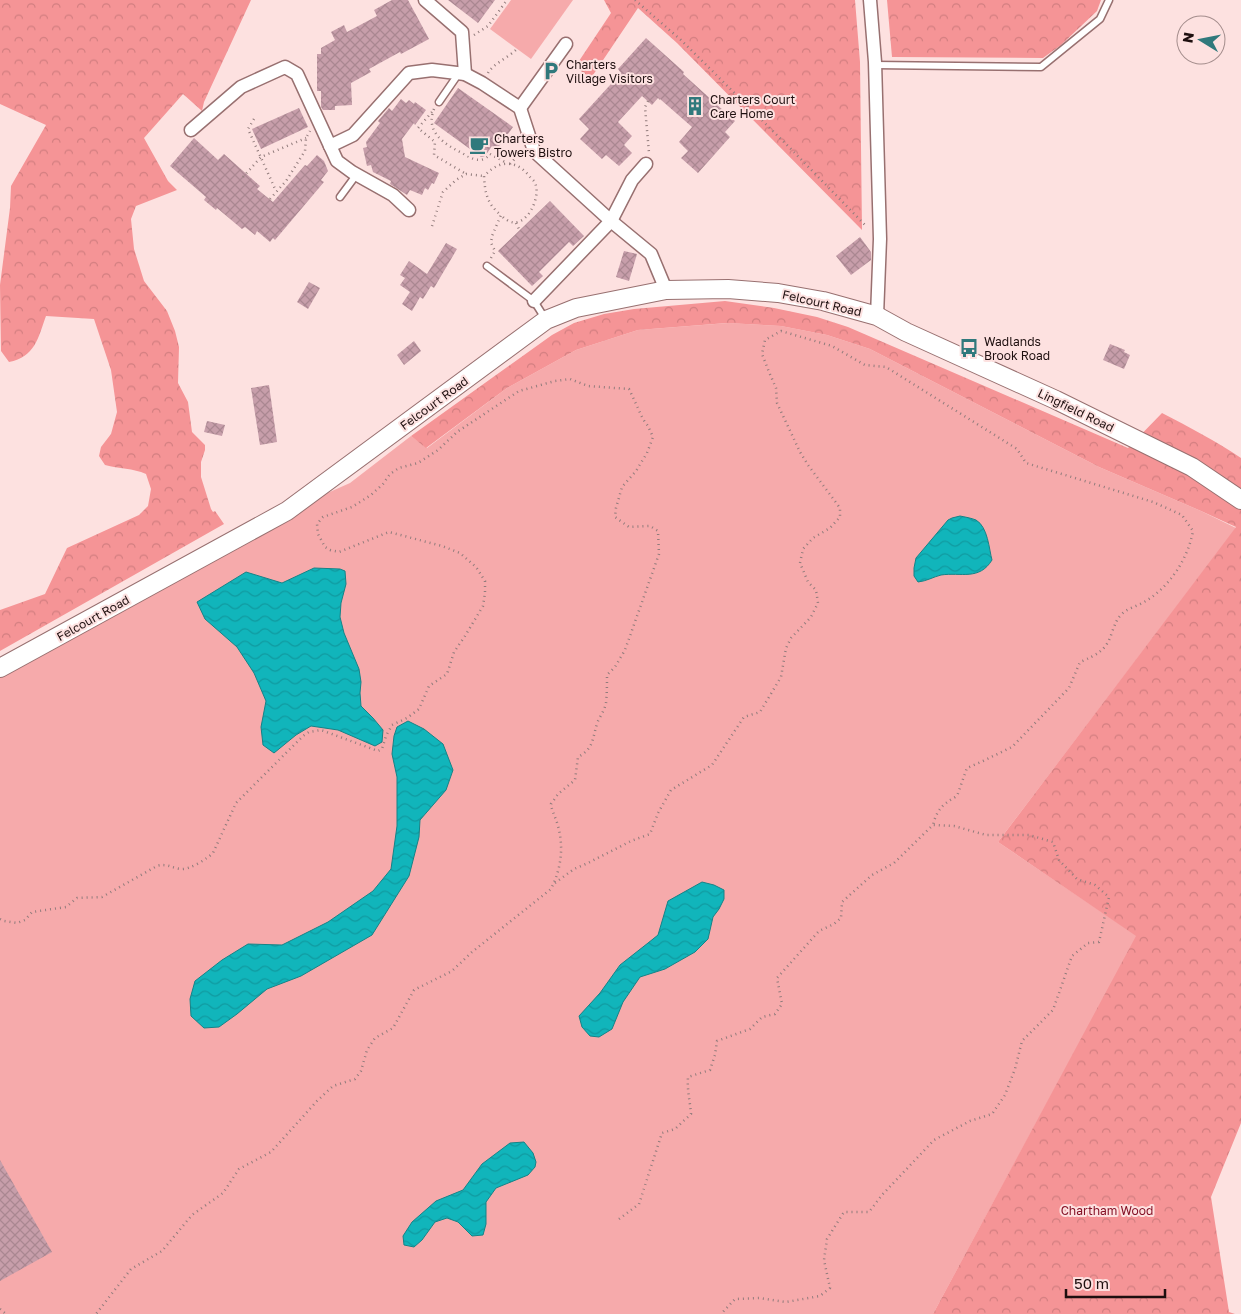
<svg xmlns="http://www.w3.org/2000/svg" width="1241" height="1314" font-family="'Golos Text',sans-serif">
	<defs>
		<pattern id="forest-crowns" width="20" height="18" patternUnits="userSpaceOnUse" patternTransform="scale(1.25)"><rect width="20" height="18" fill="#f59496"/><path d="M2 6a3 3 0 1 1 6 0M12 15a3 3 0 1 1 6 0" fill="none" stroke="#d27e80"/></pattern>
		<pattern id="water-waves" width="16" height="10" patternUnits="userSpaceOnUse" patternTransform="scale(1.25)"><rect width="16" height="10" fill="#11b5bb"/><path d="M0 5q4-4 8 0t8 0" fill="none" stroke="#109aa0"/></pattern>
		<pattern id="building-cross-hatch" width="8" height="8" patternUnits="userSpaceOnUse" patternTransform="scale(1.25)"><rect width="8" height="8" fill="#c79eaa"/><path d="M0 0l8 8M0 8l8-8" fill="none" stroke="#aa8791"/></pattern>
	</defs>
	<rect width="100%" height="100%" fill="#fde1e0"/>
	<g fill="#f6aaab">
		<path d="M511,0H573L531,59L490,29Z"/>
		<path d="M728,323L781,326L827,335L870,349L1099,467L1201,511L1236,528L998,842L1137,936L933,1314H0V668L287,511L350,483L411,436L427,448L507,388L576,350L638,330Z"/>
	</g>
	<g fill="url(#forest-crowns)">
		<path d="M0,0H251L204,102L202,111L183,94L144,138L168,181L177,190L136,206L131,219L134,249L144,281L167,311L175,331L179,347L178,383L188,402L192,432L205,445V450L201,462V477L211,509L213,512L215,511L224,524L0,651V610L45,594L67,548L139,515L148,506L151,489L146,474C133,468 119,469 105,465L99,456L101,447L111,434L117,412L111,370L94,319L46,316C38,338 35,357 9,362L1,351L0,285L10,208L11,186L46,125L0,104Z"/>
		<path d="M604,0H855L860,62L862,230L677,43L638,8L591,78L575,67L611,13Z"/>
		<path d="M887,0H1101L1097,11L1061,45L1043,58L892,57Z"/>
		<path d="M725,301L774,308L817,317L848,327L1128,448L1162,413C1189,427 1216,441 1241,458V1123L1211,1197L1229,1312L1235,1314H933L1136,936L998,842L1236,527L1201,511L1099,467L870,349L827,335L781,326L727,323L638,330L576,350L507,388L426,448L411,436L552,335L574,323L604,314L634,309Z"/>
	</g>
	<g fill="url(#water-waves)" stroke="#158387">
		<path d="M960,516C965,517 971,518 976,520C988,527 989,549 992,560C979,581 961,572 941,575C933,577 927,581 918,582L914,576V568L916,558L948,520L952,518Z"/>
		<path d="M314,568L340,569L345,571L346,584L341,603L340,617L344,633L359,669L361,682L360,693L361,706L373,718L383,730L382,742L375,746L338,730L311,726L296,735L274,753L263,745L261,727L266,701L254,673L237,647L205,619L197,602L246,572L282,583Z"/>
		<path d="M408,721L424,729L443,744L453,770L446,790L420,820L419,837L409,876L372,935L301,976L267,989L237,1014L219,1027L204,1028L191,1016L190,999L195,981L222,960L248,944L282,945L328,922L373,891L391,869L397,826V777L392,754L394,736L397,727Z"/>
		<path d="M702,882L714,885L724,890V899L719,909L713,917L708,939L695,952L665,969L640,977L623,1002L612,1029L599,1037L590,1036L582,1027L579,1016L600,993L620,965L648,943L658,935L668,901Z"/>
		<path d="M524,1142L533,1153L536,1162L535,1167L528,1175L496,1188L486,1202V1224L483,1235L472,1236L458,1222L447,1218L435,1222L422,1240L414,1247L404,1245L403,1236L412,1222L436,1201L463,1190L482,1164L510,1143Z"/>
	</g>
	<g fill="url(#building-cross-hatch)">
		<path d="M392,0H408L429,39L401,54L400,52L369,69L371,72L351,83L352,105L335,106V110H323L321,107V91H317V54H321V48L335,40L331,32L344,25L347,32L377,16L374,10Z"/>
		<path d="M448,0H495L478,23Z"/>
		<path d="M646,38L684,72L683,74L735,121L725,132L730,137L698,173L681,158L688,151L679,142L692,127L660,99V100L658,98L652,105L642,96L618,122L632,136L624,145L632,153L619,166L606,155L602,159L580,139L589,129L579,119L621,73L618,69Z"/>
		<path d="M458,88L513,127L497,149L492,146L485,156L481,157L434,123Z"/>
		<path d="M401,99L406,103L409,100L414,104L415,102L426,110L415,125L414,123L402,139L405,157L439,173L434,184L432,183L428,190L425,188L422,195L410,190L407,195L401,191L390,184L391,181L373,172L371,165L367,166L363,148L367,147L366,142L380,123L378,121L389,108L392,111Z"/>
		<path d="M299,108L308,127L261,149L252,129Z"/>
		<path d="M194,138L218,160L224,154L260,186L257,189L273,202L305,165L307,166L317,155L324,161L328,171L321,180L324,182L275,240L273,238L270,242L257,231L255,235L245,227L242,229L217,208L216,210L204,200L206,197L170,166Z"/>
		<path d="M550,201L584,236L573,246L569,242L539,272L543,276L532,286L498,251Z"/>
		<path d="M860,237L871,252V260L851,275L836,256Z"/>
		<path d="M446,243L457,249L434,288L431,286L423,299L420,297L412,311L402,304L410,292L400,285L405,278L400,275L409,261L427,274Z"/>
		<path d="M624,251L637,254L629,281L616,277Z"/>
		<path d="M309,282L320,288L308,309L297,302Z"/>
		<path d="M414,341L421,351L404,365L397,355Z"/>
		<path d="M1110,344L1125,350L1124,352L1130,355L1124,369L1103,360Z"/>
		<path d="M269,385L277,442L260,445L251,388Z"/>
		<path d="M207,421L225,425L222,436L204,432Z"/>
		<path d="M0,1160L52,1252L0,1281Z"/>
	</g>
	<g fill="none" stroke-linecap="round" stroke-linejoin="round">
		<g stroke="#987070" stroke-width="9">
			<g id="lane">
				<path d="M875,65L1041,67L1100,19L1109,0"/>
				<path d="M439,102L459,73"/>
				<path d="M340,197L357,174"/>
				<path d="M487,266L534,301L546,320"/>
			</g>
		</g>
		<g stroke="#987070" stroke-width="15">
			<g id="street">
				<path d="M425,0L462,32L465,74"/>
				<path d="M870,0L875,62L880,239L877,316"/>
				<path d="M520,108L566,44"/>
				<path d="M191,130L241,87L285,67L297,74L337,161L352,172L393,195L409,210"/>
				<path d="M330,146L353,135L409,73L432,70L465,74L482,83L520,108L534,151L611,221L651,254L666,290"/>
				<path d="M534,301L611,221L632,180L646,164"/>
			</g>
		</g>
		<g stroke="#987070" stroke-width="20">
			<path id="secondary" d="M0,668L287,511L546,320L576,308L666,290L728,289L778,293L823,301L877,316L906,332L1056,400L1192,467L1241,500"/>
		</g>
		<g stroke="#927c7c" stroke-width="2.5" stroke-dasharray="1 4" stroke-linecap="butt">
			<path d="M635,0L681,40L790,148L866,226"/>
			<path d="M474,35L488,26L507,0"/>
			<path d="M488,73C493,64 509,57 517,49"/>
			<path d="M648,101L645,107L649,153"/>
			<path d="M434,109C425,132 444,144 462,153C469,157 477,162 484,159C487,158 488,156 490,154L505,162"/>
			<path d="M432,112L418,128L435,142L434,155L466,174"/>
			<path d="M254,119L248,129L276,191"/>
			<path d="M510,164L521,152"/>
			<path d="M243,177L261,157L306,138"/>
			<path d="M270,199L286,181L305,151L306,138L310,131"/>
			<path d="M516,223L520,231"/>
			<path d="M432,226L443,192L456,180L466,174L484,176"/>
			<path d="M491,258L495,251L491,243L492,236L501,215C487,204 485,193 484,176C493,167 502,161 515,165C521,167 526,172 530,177C531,179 534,180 535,183C542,197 525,232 507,220C504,219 503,217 501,215"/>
			<path d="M555,883L574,869L588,863L631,841L650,834L658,813L671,790L712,765L744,717L760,712L781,677L786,648L791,638L811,617L818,603L816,590L808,582L800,563L803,549L813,538L830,528L840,517V508L808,465L800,452L777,403L776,388L769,372L762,354L765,340L781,331L832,346L865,365L886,367L1017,449L1026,463L1153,502L1182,515L1193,531C1188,559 1169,588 1144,602C1136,607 1127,608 1121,615C1116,620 1115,625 1112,632C1107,650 1097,655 1080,662L1069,688L1012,747L983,761L967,768L957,796C943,804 937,809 933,825"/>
			<path d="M0,919L4,921L17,923L25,920L32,912L66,907L77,898L102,897L157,866C166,863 172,868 181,869C189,870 207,859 213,853L236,803L303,736L309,732L321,730L378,751L382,749L386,736L392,725L407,718L419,709L429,686L447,674L454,652L465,636L483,606L485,593V581L476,567L460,553L442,546L389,532L339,552L330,550L325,547L318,534L317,524L323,517L352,507L371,495L383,484L390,474L399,468L418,463L438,450L457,432L519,391L555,381L570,379L588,386L629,389L643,419L648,426L653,437L647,453L636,471L622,487L616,508L615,517L629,527L650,526L658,531L659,554L625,650L615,667L607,675C607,684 607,693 606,703C605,709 601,715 598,721C592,737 595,748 578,757L575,780L558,794L551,804C552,812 556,818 558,826C564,848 561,869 551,889L472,952L452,971L414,990L393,1028L375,1038L367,1050L361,1071L355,1079L333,1086L317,1101L271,1152L239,1169L223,1193L192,1215L162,1251L131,1269L96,1314"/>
			<path d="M619,1219L639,1204L662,1133L675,1129L691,1114C690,1100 687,1091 688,1077L710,1070L715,1055L717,1041L750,1029L762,1017L775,1014L782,1004L777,978L819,931L834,924L841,918L842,902L872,875L894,863L933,825L954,826L986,835H1029L1053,842L1059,860L1077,879L1095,885L1109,897L1099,942L1088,943L1072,956L1053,1010L1022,1041L1015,1069L1005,1095L992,1114L970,1121L934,1140L882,1195L869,1212H844L827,1239L824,1260L830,1288L820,1296L786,1302L759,1298L735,1299L721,1314"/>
			<path d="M0,1309L6,1314"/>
		</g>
		<use href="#lane" stroke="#fff" stroke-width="6"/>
		<use href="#street" stroke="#fff" stroke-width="12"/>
		<use href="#secondary" stroke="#fff" stroke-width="18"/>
	</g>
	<defs>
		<g id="parking-bare" transform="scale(1.5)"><path d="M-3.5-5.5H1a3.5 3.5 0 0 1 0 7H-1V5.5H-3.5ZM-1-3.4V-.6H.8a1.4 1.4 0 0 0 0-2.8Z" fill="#30797c" stroke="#fde1e0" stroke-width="2.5" paint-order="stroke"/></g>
		<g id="building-bare" transform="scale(1.5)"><path d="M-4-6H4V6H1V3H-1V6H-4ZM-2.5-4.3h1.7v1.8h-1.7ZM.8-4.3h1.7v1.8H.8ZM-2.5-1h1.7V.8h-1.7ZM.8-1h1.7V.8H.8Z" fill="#30797c" stroke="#fde1e0" stroke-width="2.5" paint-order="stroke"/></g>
		<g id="cafe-bare" transform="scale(1.5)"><path d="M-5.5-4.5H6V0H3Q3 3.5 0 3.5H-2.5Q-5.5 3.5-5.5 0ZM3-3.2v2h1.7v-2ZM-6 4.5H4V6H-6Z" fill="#30797c" stroke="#fde1e0" stroke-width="2.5" paint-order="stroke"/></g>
		<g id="bus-bare" transform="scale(1.5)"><path d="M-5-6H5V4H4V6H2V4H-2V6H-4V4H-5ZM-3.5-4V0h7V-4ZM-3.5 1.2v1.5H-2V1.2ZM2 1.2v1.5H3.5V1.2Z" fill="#30797c" stroke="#fde1e0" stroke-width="2.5" paint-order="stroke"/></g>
	</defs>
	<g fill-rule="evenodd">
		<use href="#parking-bare" x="551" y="71"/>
		<use href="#building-bare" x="695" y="106"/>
		<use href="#cafe-bare" x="479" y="145"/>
		<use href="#bus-bare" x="969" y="348"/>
	</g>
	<g text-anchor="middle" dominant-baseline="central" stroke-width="4" stroke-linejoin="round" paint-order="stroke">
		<g font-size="12" fill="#1e0f0f" stroke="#fde1e0" text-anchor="start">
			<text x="566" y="64">Charters<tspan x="566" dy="14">Village Visitors</tspan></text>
			<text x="710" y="99">Charters Court<tspan x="710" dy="14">Care Home</tspan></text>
			<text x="494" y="138">Charters<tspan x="494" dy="14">Towers Bistro</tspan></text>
			<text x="984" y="341">Wadlands<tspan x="984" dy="14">Brook Road</tspan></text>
		</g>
		<g font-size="12" fill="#1e0f0f" stroke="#fde1e0">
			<text transform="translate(822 303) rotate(13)">Felcourt Road</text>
			<text transform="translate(434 403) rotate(-36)">Felcourt Road</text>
			<text transform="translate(1076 410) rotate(26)">Lingfield Road</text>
			<text transform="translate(93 618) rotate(-29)">Felcourt Road</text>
		</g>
		<g font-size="12" fill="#851126" stroke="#fde1e0">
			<text x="1107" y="1210">Chartham Wood</text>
		</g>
	</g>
	<g transform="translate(1201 40) rotate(280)"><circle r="24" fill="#fde1e0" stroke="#a48d8c"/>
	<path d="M0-4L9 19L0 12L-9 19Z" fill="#30797c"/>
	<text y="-8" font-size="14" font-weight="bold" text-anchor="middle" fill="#1e0f0f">N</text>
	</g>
	<path d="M1066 1289v8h99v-8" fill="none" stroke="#1e0f0f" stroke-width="2.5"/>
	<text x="1074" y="1289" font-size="15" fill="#1e0f0f" stroke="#fde1e0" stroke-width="4" paint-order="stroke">50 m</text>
</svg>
